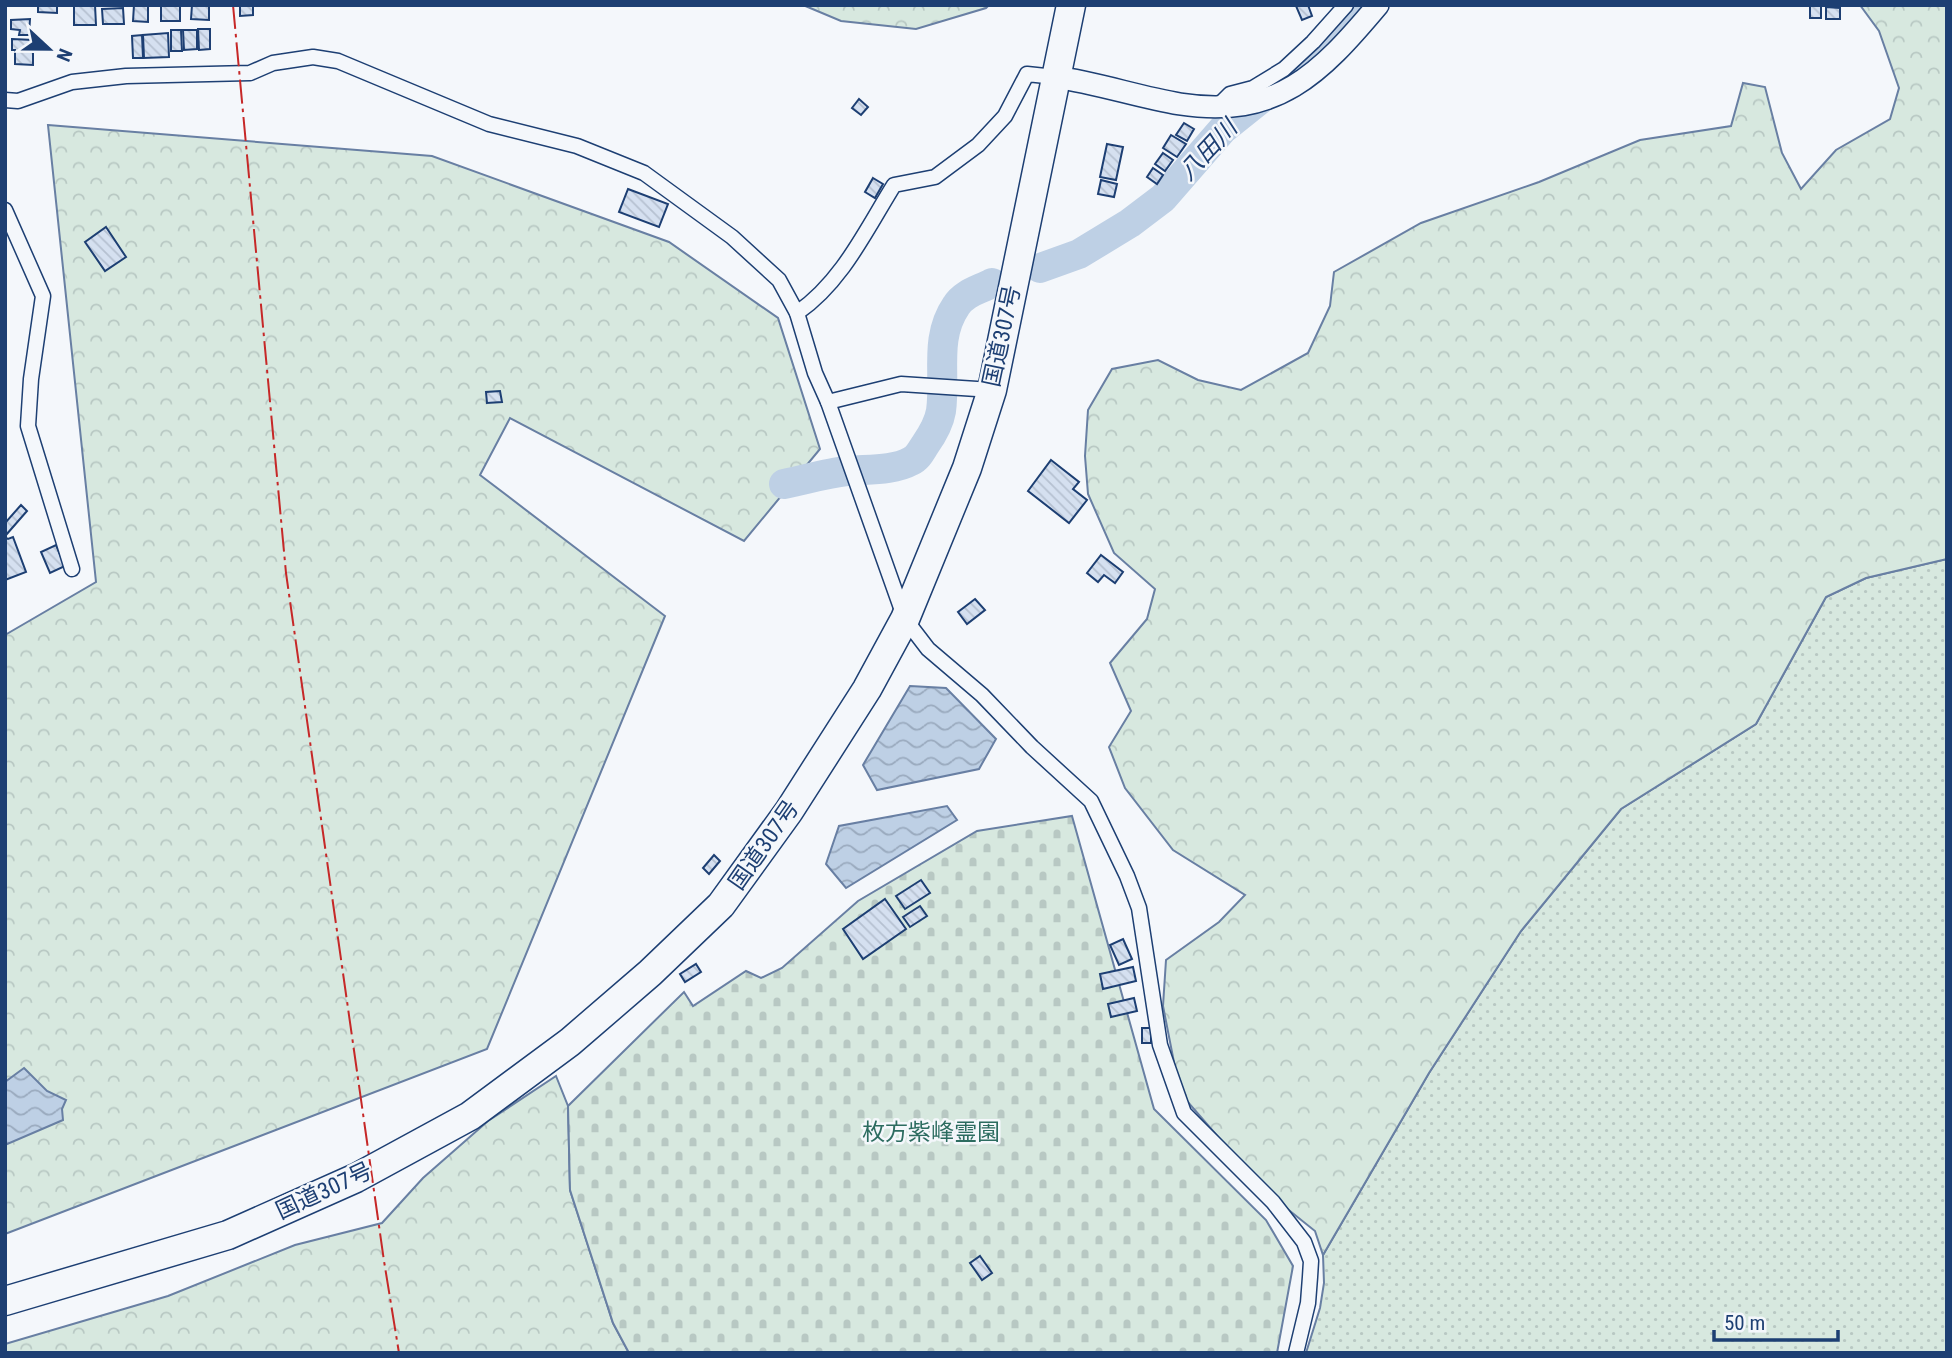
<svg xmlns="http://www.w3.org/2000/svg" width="1952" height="1358" font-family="'Roboto Condensed','Noto Sans JP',sans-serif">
	<defs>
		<pattern id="grass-dots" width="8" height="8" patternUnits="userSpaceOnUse" patternTransform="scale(1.75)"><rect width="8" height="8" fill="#d7e8df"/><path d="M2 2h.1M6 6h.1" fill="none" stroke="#b8c8c3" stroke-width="1.8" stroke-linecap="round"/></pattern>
		<pattern id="forest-crowns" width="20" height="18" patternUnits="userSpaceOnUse" patternTransform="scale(1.75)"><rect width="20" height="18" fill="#d7e8df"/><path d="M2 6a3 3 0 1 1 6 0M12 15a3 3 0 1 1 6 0" fill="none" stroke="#b8c8c3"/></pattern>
		<pattern id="cemetery-stones" width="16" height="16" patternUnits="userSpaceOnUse" patternTransform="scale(1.75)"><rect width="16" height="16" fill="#d7e8df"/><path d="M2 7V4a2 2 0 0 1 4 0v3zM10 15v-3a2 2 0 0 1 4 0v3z" fill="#b8c8c3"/></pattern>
		<pattern id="water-waves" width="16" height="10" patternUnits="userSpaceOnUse" patternTransform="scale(1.75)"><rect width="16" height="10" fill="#bed0e5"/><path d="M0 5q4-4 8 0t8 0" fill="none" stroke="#9aaabe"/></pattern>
		<pattern id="building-back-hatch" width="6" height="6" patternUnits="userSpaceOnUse" patternTransform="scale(1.75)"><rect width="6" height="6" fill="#d5e0f0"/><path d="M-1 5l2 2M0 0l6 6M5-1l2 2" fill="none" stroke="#b6c1d1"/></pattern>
	</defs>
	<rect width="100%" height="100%" fill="#f4f7fb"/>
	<path fill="url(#grass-dots)" stroke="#687fa3" stroke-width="2" d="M1947,559V1353H1306L1320,1308L1324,1283L1323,1255L1429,1073L1521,931L1621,809L1756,724L1826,597L1866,578Z"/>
	<g fill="url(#forest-crowns)" stroke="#687fa3" stroke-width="2">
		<path d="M803,5H989L986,8L916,29L841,21Z"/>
		<path d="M1860,5H1947V559L1866,578L1826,597L1756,724L1621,809L1521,931L1429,1073L1323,1255L1315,1231L1265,1191L1180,1093L1163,1006L1166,960L1219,922L1245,895L1173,850L1125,788L1109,747L1131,711L1110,663L1147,619L1155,589L1114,553L1088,494L1085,456L1088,410L1112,369L1158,360L1198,380L1241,390L1308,353L1330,306L1334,272L1421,223L1539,182L1640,140L1731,126L1743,83L1765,87L1782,153L1801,189L1836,150L1890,119L1899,88L1879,31Z"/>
		<path d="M48,125L432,156L669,242L778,318L820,449L744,541L510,418L480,475L665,616L487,1049L5,1234V635L96,582Z"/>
		<path d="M556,1076L568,1106L570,1190L613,1323L629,1353H5V1344L168,1296L295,1245L382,1223L423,1178L488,1121Z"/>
	</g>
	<path fill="url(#cemetery-stones)" stroke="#687fa3" stroke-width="2" d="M1072,816L1154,1109L1266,1220L1293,1266L1277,1353H629L613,1323L570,1190L568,1106L684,992L693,1006L746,971L761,978L782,968L858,901L977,831Z"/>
	<g fill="url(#water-waves)" stroke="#687fa3" stroke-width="2">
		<path d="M910,686L946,688L996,739L979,769L877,790L863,765Z"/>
		<path d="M947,806L957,820L846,888L826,864L839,826Z"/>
		<path d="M24,1068L47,1091L66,1100L62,1109L63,1120L5,1145V1082Z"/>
	</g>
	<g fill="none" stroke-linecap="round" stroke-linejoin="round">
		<g stroke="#bed0e5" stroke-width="30">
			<path d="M1040,268L1079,254L1130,223L1163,198L1223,129L1292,74L1357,5"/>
			<path d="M784,484C805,480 826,473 847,471C867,469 893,471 911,461C918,458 921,451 925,445C932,435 939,423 941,411C946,376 934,338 956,306C964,293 979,290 992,283"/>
		</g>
	</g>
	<g fill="url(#building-back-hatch)" stroke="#1d3f73" stroke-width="2">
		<path d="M38,5H57V13L38,12Z"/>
		<path d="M74,5H95L96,25H74Z"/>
		<path d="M134,5H148V22L133,21Z"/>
		<rect x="161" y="5" width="19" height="16"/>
		<path d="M192,5H209V20L191,19Z"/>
		<path d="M253,5V15L240,16V6Z"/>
		<path d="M1308,5L1312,16L1302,20L1296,6Z"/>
		<rect x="1810" y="6" width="11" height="12"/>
		<path d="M1826,7L1840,8V19H1826Z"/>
		<path d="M123,8L124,24H103L102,9Z"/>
		<path d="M30,19L29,35H19L20,30L11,29V20Z"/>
		<path d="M198,29H210V49L199,50Z"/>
		<path d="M171,30H181L182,51H171Z"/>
		<path d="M183,30H197V49L184,50Z"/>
		<path d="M168,33L169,57L144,58L143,35Z"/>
		<path d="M142,35L143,58H133L132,36Z"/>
		<path d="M12,39L33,40V65L15,64V50H12Z"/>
		<path d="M859,99L868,107L861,115L852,108Z"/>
		<path d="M1184,123L1194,129L1187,141L1176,135Z"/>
		<path d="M1171,135L1186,144L1177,157L1163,148Z"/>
		<path d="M1107,144L1123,147L1116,180L1100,177Z"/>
		<path d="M1163,153L1173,160L1165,171L1155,164Z"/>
		<path d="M1153,168L1163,175L1157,184L1147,177Z"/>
		<path d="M873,178L883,184L875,198L865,192Z"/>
		<path d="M1101,180L1117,184L1114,197L1098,194Z"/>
		<path d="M628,189L668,204L659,227L619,212Z"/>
		<path d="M106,227L126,257L105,271L85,242Z"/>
		<path d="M500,391L502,402L487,403L486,392Z"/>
		<path d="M1051,460L1079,482L1073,489L1087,500L1069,523L1028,491Z"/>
		<path d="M21,505L27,511L6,535L5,523Z"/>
		<path d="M5,537L8,539L13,537L26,572L5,580Z"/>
		<path d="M56,545L65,566L50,573L41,552Z"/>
		<path d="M1101,555L1123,572L1115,583L1104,575L1098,582L1087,573Z"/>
		<path d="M975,599L985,610L967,624L958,612Z"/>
		<path d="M714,855L720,861L709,874L703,868Z"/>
		<path d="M921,880L930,893L905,909L896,896Z"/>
		<path d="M885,899L906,929L863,959L843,929Z"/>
		<path d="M920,906L927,916L910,927L903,917Z"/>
		<path d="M1123,939L1132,959L1119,965L1110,945Z"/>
		<path d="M696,964L701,972L685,982L680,974Z"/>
		<path d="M1133,967L1136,981L1103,989L1100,974Z"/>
		<path d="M1134,998L1137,1011L1111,1017L1108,1004Z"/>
		<rect x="1142" y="1028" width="9" height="15"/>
		<path d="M980,1256L992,1273L982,1280L970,1263Z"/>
	</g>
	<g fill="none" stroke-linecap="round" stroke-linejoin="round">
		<g stroke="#1d3f73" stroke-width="17">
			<g id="street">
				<path d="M5,100L18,101L72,82L126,76L250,73L273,63L313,57L338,61L489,124L577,146L644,173L732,237L779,280L797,313L815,373L828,402L905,619L928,649L982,695L1032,747L1091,801L1127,876L1139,908L1160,1045L1184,1113L1273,1202L1304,1242L1311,1261L1310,1277L1308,1303L1296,1353"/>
				<path d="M1216,108L1230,94L1253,88L1284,69L1313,42L1346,5"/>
				<path d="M5,210L43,296L31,379L28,426L72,569"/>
				<path d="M797,313C842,282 866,230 894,185L935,177L978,145L1005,116L1027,74L1055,77"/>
				<path d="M828,402L901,384L992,390"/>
			</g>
		</g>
		<g stroke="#1d3f73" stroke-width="24">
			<path id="secondary" d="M1055,77C1098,83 1138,97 1180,104C1277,119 1320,74 1378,5"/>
		</g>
		<g stroke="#1d3f73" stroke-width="31">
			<path id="highway" d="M5,1301L228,1235L356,1178L470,1116L570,1042L650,973L721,905L789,811L867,689L905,619L967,468L992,390L1071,5"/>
		</g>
		<use href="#street" stroke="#f4f7fb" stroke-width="14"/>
		<use href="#secondary" stroke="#f4f7fb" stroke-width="21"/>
		<use href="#highway" stroke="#f4f7fb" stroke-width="28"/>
		<path stroke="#c62828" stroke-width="2" stroke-dasharray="24 5 3.5 5" stroke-linecap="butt" d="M233,5L286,573L384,1261L399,1353"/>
	</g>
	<g text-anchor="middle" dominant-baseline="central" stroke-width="5" stroke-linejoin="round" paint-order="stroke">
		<g font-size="23" fill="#1d3f73" stroke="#f4f7fb">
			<text transform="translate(1002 336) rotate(-78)">国道307号</text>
			<text transform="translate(764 845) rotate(-55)">国道307号</text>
			<text transform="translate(324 1191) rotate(-25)">国道307号</text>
		</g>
		<g font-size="23" fill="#2c6c60" stroke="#f4f7fb">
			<text x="931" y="1132">枚方紫峰霊園</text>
		</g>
		<g font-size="24" font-style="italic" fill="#1d3f73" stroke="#f4f7fb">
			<text transform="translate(1208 150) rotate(-47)">八田川</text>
		</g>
	</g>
	<rect width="1952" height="1358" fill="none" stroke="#1d3f73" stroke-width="14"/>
	<g transform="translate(49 49) rotate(112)" stroke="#f4f7fb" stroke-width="5" paint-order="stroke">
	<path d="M0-5L12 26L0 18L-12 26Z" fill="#1d3f73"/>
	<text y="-10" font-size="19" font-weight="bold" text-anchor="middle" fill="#1d3f73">N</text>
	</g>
	<path d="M1714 1330v10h124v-10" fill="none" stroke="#1d3f73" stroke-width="3.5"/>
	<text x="1724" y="1330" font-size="21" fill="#1d3f73" stroke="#f4f7fb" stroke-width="5" paint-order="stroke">50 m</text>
</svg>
